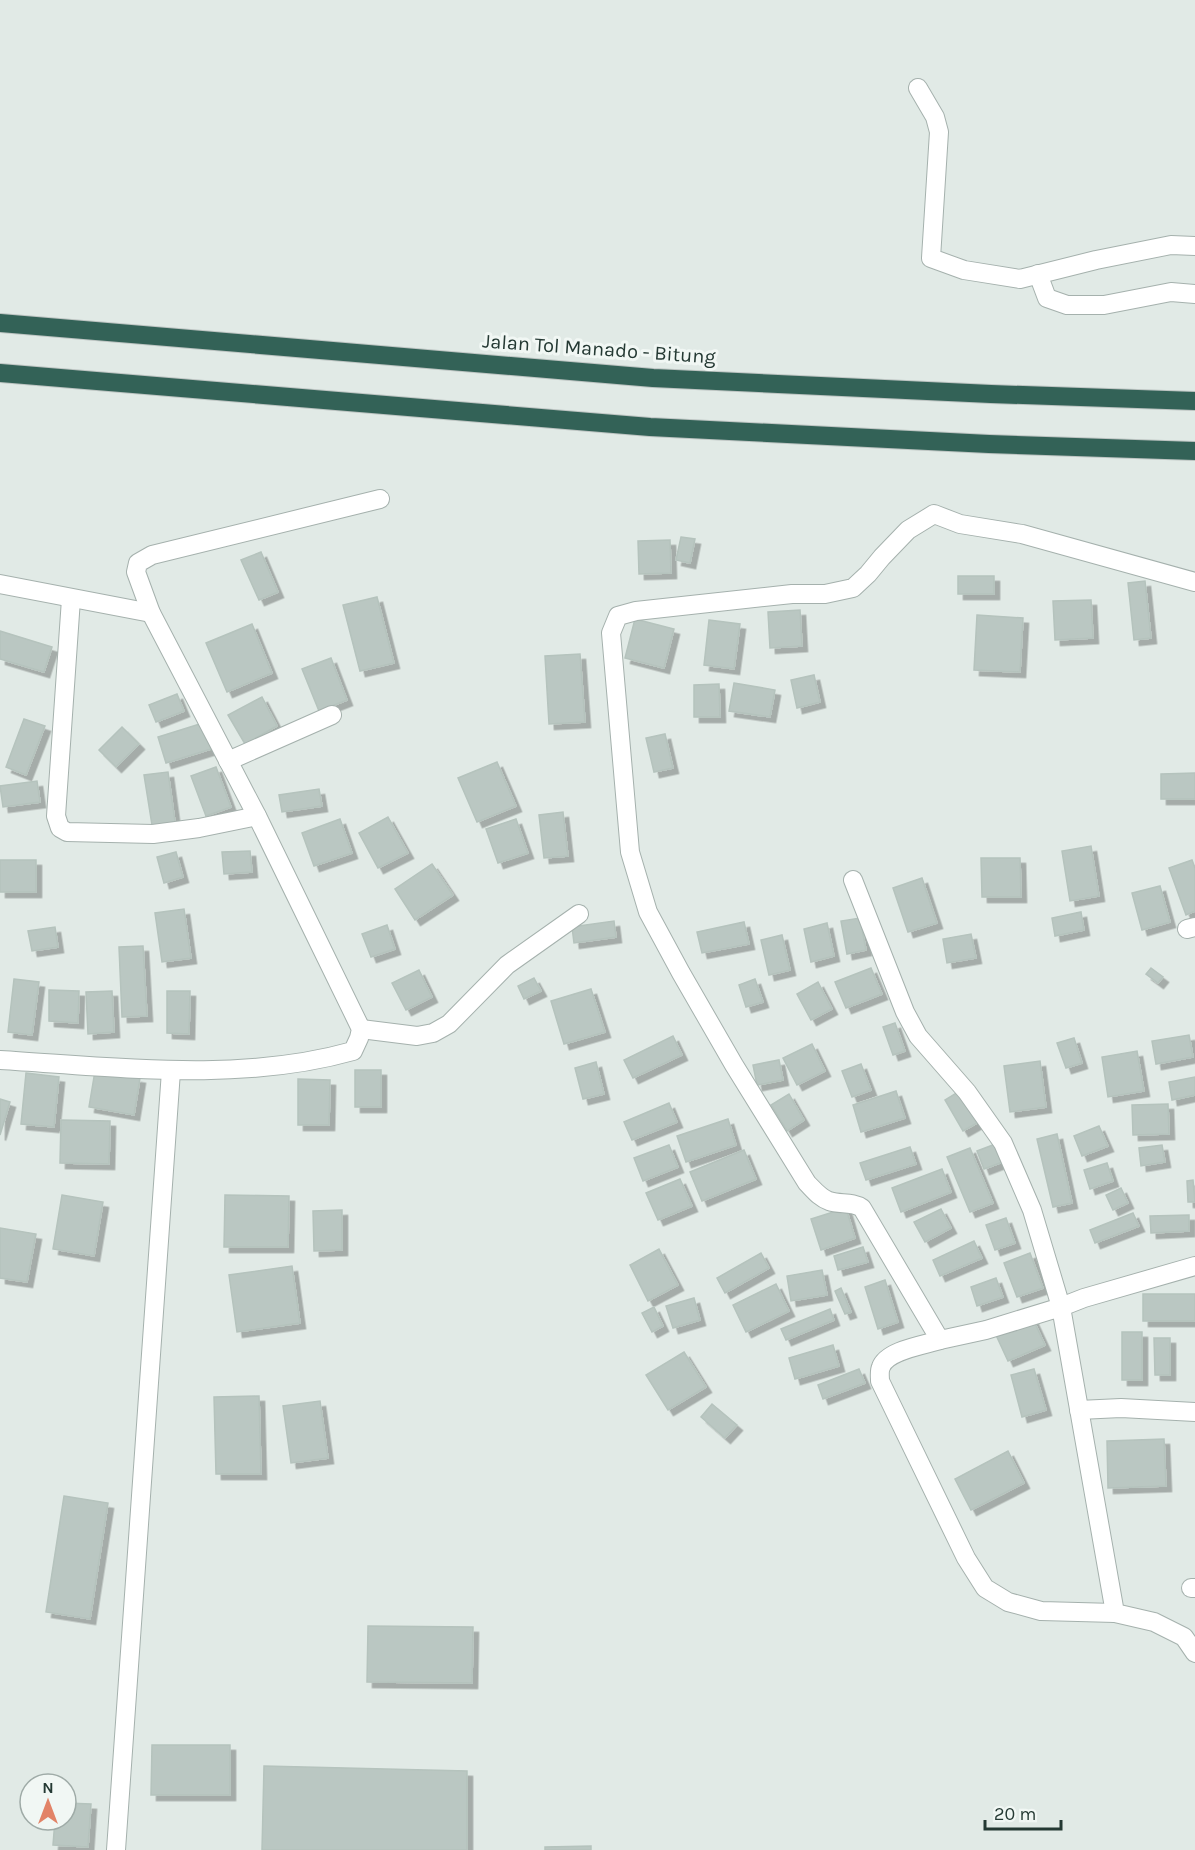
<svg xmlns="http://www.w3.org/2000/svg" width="1195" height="1850" font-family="Karla,sans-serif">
	<defs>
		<filter id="shadow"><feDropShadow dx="5.5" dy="5.5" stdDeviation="0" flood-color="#0004"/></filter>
	</defs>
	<rect width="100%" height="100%" fill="#e1eae6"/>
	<g fill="#bac7c2" stroke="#b5c3bd" stroke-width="1.5" filter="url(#shadow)">
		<path d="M681,537L695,539L690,563L676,560Z"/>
		<path d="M670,540L671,573L639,574L638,541Z"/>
		<path d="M261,552L278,592L259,600L241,560Z"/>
		<rect x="958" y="576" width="36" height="18"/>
		<path d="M1145,581L1151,638L1134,640L1128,583Z"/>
		<path d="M377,597L394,663L360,671L343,605Z"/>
		<path d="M1091,600L1093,638L1055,640L1053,601Z"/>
		<path d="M800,610L802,646L770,648L768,612Z"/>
		<path d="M977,615L1023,618L1020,672L974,670Z"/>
		<path d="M635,619L674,629L664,668L625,658Z"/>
		<path d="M709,620L740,624L734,669L704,665Z"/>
		<path d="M252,624L272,673L227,692L206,643Z"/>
		<path d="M0,631L52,647L44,672L0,659Z"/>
		<path d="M580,654L585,722L549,724L545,656Z"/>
		<path d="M331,658L347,700L319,711L302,669Z"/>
		<path d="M814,675L820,702L797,708L791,680Z"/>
		<path d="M734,683L775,690L770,717L729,711Z"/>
		<path d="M719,684L720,717H694V685Z"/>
		<path d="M177,694L184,711L156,722L149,705Z"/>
		<path d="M262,697L277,726L245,744L228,715Z"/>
		<path d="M24,719L45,726L26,775L6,767Z"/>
		<path d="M203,723L211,749L166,763L158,737Z"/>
		<path d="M122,727L139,744L116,767L99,750Z"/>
		<path d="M665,734L673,768L654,772L646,738Z"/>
		<path d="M497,762L516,806L477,822L458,778Z"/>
		<path d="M216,767L231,807L206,816L191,776Z"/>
		<path d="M168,772L175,822L152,825L144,775Z"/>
		<path d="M1195,773V799H1161V774Z"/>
		<path d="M37,781L40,802L3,807L0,786Z"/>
		<path d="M319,789L322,806L282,812L279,795Z"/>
		<path d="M563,812L568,856L544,858L539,815Z"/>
		<path d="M388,817L408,853L378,868L359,833Z"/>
		<path d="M340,819L352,853L314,866L302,833Z"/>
		<path d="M516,819L528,853L498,863L486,829Z"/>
		<path d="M1091,846L1099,896L1070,901L1062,851Z"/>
		<path d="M250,851L252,872L224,874L222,852Z"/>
		<path d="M176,852L183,877L164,883L157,857Z"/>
		<path d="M981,858H1020L1021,897H982Z"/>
		<rect x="0" y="860" width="36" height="32"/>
		<path d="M1192,860L1195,868V911L1186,915L1169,868Z"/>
		<path d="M432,864L453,895L415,920L395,889Z"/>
		<path d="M922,878L937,923L908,932L893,888Z"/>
		<path d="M1160,886L1170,922L1142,930L1132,893Z"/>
		<path d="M184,909L191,958L162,962L155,913Z"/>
		<path d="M1081,912L1084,930L1055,936L1052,918Z"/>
		<path d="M860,918L866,950L847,954L841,921Z"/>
		<path d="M614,921L616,937L574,943L572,927Z"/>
		<path d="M744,922L749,944L702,953L697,932Z"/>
		<path d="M827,923L834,956L811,962L804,929Z"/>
		<path d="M387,925L395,949L371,957L362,934Z"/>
		<path d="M55,927L58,947L32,951L28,931Z"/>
		<path d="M971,934L976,958L947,963L943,939Z"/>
		<path d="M782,935L790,970L769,975L761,940Z"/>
		<path d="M143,946L147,1016L122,1017L119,947Z"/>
		<path d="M871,968L882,994L846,1008L835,982Z"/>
		<path d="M1151,968L1163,977L1158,983L1146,974Z"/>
		<path d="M419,970L432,997L406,1010L392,983Z"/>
		<path d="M534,978L541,991L524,999L518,986Z"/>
		<path d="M14,979L39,982L32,1035L8,1032Z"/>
		<path d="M755,979L763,1002L746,1007L739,985Z"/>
		<path d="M818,982L832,1009L811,1020L797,994Z"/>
		<path d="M591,989L605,1032L564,1044L551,1001Z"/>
		<path d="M49,990L79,991L78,1023L49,1021Z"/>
		<path d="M112,991L114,1032L88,1034L86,992Z"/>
		<path d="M167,991H190L189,1034L167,1033Z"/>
		<path d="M895,1023L905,1051L893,1055L883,1027Z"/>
		<path d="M1189,1035L1193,1057L1156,1064L1152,1041Z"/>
		<path d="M673,1036L682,1055L633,1078L624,1060Z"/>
		<path d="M1074,1038L1082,1063L1066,1068L1057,1043Z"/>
		<path d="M812,1044L825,1071L797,1085L783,1058Z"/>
		<path d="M1137,1051L1144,1091L1108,1097L1102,1057Z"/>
		<path d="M779,1060L783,1080L757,1085L753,1065Z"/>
		<path d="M1040,1061L1046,1107L1010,1112L1004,1066Z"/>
		<path d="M596,1062L604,1094L583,1099L575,1068Z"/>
		<path d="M861,1064L871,1090L852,1097L842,1071Z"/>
		<rect x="355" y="1070" width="26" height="37"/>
		<path d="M95,1071L140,1078L134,1115L89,1107Z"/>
		<path d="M26,1073L59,1077L54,1127L21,1124Z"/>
		<path d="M1195,1077V1095L1172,1100L1169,1082Z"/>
		<path d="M298,1079L330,1080L329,1125H298Z"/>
		<path d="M896,1091L905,1118L861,1132L853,1105Z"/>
		<path d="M958,1092L977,1123L963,1131L945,1100Z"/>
		<path d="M789,1094L804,1120L787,1131L771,1105Z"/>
		<path d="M0,1099L10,1102L0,1135Z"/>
		<path d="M669,1103L677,1122L632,1140L624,1122Z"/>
		<path d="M1168,1104L1169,1134L1133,1135L1132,1105Z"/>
		<path d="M728,1119L736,1145L686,1162L677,1136Z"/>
		<path d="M61,1120L110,1121L109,1164L60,1163Z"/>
		<path d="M1099,1126L1108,1146L1082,1156L1074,1136Z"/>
		<path d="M1057,1134L1072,1203L1053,1207L1037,1139Z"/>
		<path d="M998,1143L1005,1161L984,1169L977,1151Z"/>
		<path d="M669,1145L678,1167L643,1181L634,1158Z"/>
		<path d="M1162,1145L1165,1162L1141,1166L1139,1148Z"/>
		<path d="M910,1147L916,1164L866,1180L860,1163Z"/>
		<path d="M970,1148L993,1203L970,1212L947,1157Z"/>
		<path d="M744,1150L756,1179L702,1201L690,1172Z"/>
		<path d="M1107,1163L1113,1181L1090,1189L1084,1170Z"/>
		<path d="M942,1169L951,1192L901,1212L892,1188Z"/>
		<path d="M680,1179L692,1206L658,1220L646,1193Z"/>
		<path d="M1193,1180L1195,1202H1188L1187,1181Z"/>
		<path d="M1121,1188L1128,1203L1113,1210L1106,1195Z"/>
		<path d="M62,1195L103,1202L94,1256L53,1249Z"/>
		<path d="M225,1195L289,1196L288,1247H224Z"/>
		<path d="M846,1208L855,1238L821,1250L811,1219Z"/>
		<path d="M941,1209L951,1228L925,1242L914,1222Z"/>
		<path d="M342,1210V1250L314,1251L313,1211Z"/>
		<path d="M1133,1213L1139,1226L1095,1243L1090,1230Z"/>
		<path d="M1189,1215V1231L1151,1233L1150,1216Z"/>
		<path d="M1006,1218L1015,1243L995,1250L986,1225Z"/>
		<path d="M0,1228L36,1234L27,1282L0,1278Z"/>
		<path d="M974,1241L982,1258L940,1276L933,1260Z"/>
		<path d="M863,1247L868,1262L838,1270L834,1256Z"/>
		<path d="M659,1249L678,1285L648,1301L630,1265Z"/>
		<path d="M761,1253L769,1268L725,1293L717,1278Z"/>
		<path d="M1030,1253L1043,1288L1017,1297L1004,1263Z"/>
		<path d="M292,1266L300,1323L237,1332L229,1275Z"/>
		<path d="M822,1270L827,1295L791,1301L787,1276Z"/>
		<path d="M996,1278L1003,1297L977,1306L971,1287Z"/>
		<path d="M885,1280L898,1322L878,1329L865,1287Z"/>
		<path d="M776,1284L789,1311L746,1332L733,1305Z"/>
		<path d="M841,1288L851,1312L845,1314L835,1291Z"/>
		<rect x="1143" y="1294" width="52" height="27"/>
		<path d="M694,1298L700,1320L673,1328L666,1306Z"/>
		<path d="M654,1307L663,1326L652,1332L642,1313Z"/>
		<path d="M830,1309L834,1320L786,1340L781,1329Z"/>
		<path d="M1032,1317L1045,1345L1008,1361L995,1333Z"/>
		<rect x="1122" y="1332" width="20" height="48"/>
		<path d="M1154,1338H1170V1375H1155Z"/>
		<path d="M833,1345L839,1366L795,1379L789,1358Z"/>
		<path d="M684,1352L706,1387L668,1410L646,1375Z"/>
		<path d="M859,1369L865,1383L823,1399L818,1385Z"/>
		<path d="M1034,1369L1046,1410L1022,1417L1011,1375Z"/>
		<path d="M259,1396L261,1474H216L214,1397Z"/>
		<path d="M320,1401L328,1458L291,1463L283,1406Z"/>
		<path d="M712,1404L737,1425L725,1438L701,1417Z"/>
		<path d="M1164,1439L1166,1486L1108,1488L1107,1441Z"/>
		<path d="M1008,1451L1024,1483L971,1510L955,1479Z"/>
		<path d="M64,1496L108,1503L90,1619L46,1612Z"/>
		<path d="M368,1626L473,1627L472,1683L367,1682Z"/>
		<path d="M152,1745H230V1795H151Z"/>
		<path d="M264,1766L467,1771V1850H262Z"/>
		<path d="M66,1803L91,1804L88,1847L53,1845L55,1820H66Z"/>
		<path d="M591,1846V1850H545V1847Z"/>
	</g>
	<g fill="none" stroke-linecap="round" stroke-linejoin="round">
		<g stroke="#a5b1ad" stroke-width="20">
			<g id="minor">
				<path d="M918,88L935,117L939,132L931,258L964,270L1020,279L1096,260L1171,245L1195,246"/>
				<path d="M1038,274L1047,298L1067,305H1104L1171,292L1195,294"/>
				<path d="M1195,582L1022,534L960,524L934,514L908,530L882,557L868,574L853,588L825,594H792L636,611L618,616L611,633L630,852L648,912L681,973L734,1065L807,1183C814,1190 820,1198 829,1201C840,1205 852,1201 862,1208L940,1340L986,1330L1061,1307L1115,1613L1154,1622L1184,1637L1195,1653"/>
				<path d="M0,584L151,613"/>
				<path d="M71,599L56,816L60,828L67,832L153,834L199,828L257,816"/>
				<path d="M228,761L332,715"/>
				<path d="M853,880L905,1012L918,1036L967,1092L1003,1143L1032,1210L1061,1307L1084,1298L1195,1266"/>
				<path d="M1187,929L1195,927"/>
				<path d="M361,1029L417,1036L433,1033L449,1024L507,965L579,914"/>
				<path d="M0,1060C115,1067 240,1083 353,1051L359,1038L361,1029L257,816L151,613L136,572L138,563L152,555L380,499"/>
				<path d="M940,1340C925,1345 887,1350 881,1367C879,1371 880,1377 880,1381L966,1558L985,1588L1008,1602L1041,1611L1115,1613"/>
				<path d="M1079,1410L1121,1408L1195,1412"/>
				<path d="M1191,1588H1195"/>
				<path d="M116,1850L171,1071"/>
			</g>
		</g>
		<g stroke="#bdc4c2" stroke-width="20">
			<g id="highway">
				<path d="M0,323L653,378L991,394L1195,401"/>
				<path d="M0,373L650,427L989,444L1195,451"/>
			</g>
		</g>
		<use href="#minor" stroke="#fff" stroke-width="18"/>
		<use href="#highway" stroke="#336257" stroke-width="18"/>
	</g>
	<g text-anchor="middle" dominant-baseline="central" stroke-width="6" stroke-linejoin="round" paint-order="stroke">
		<g font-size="20" fill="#243933" stroke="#f1f7f4">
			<text transform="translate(599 349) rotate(4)">Jalan Tol Manado - Bitung</text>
		</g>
	</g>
	<g transform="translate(48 1802)"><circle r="28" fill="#f1f7f4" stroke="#9faba7" stroke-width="1.5"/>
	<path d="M0-4.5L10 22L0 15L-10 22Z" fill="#e28367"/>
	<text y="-9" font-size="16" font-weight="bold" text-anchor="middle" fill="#243933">N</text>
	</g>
	<path d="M985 1820v9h76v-9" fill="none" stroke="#243933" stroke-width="3"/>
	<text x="994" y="1820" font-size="18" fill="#243933" stroke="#f1f7f4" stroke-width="4.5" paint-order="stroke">20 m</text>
</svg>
